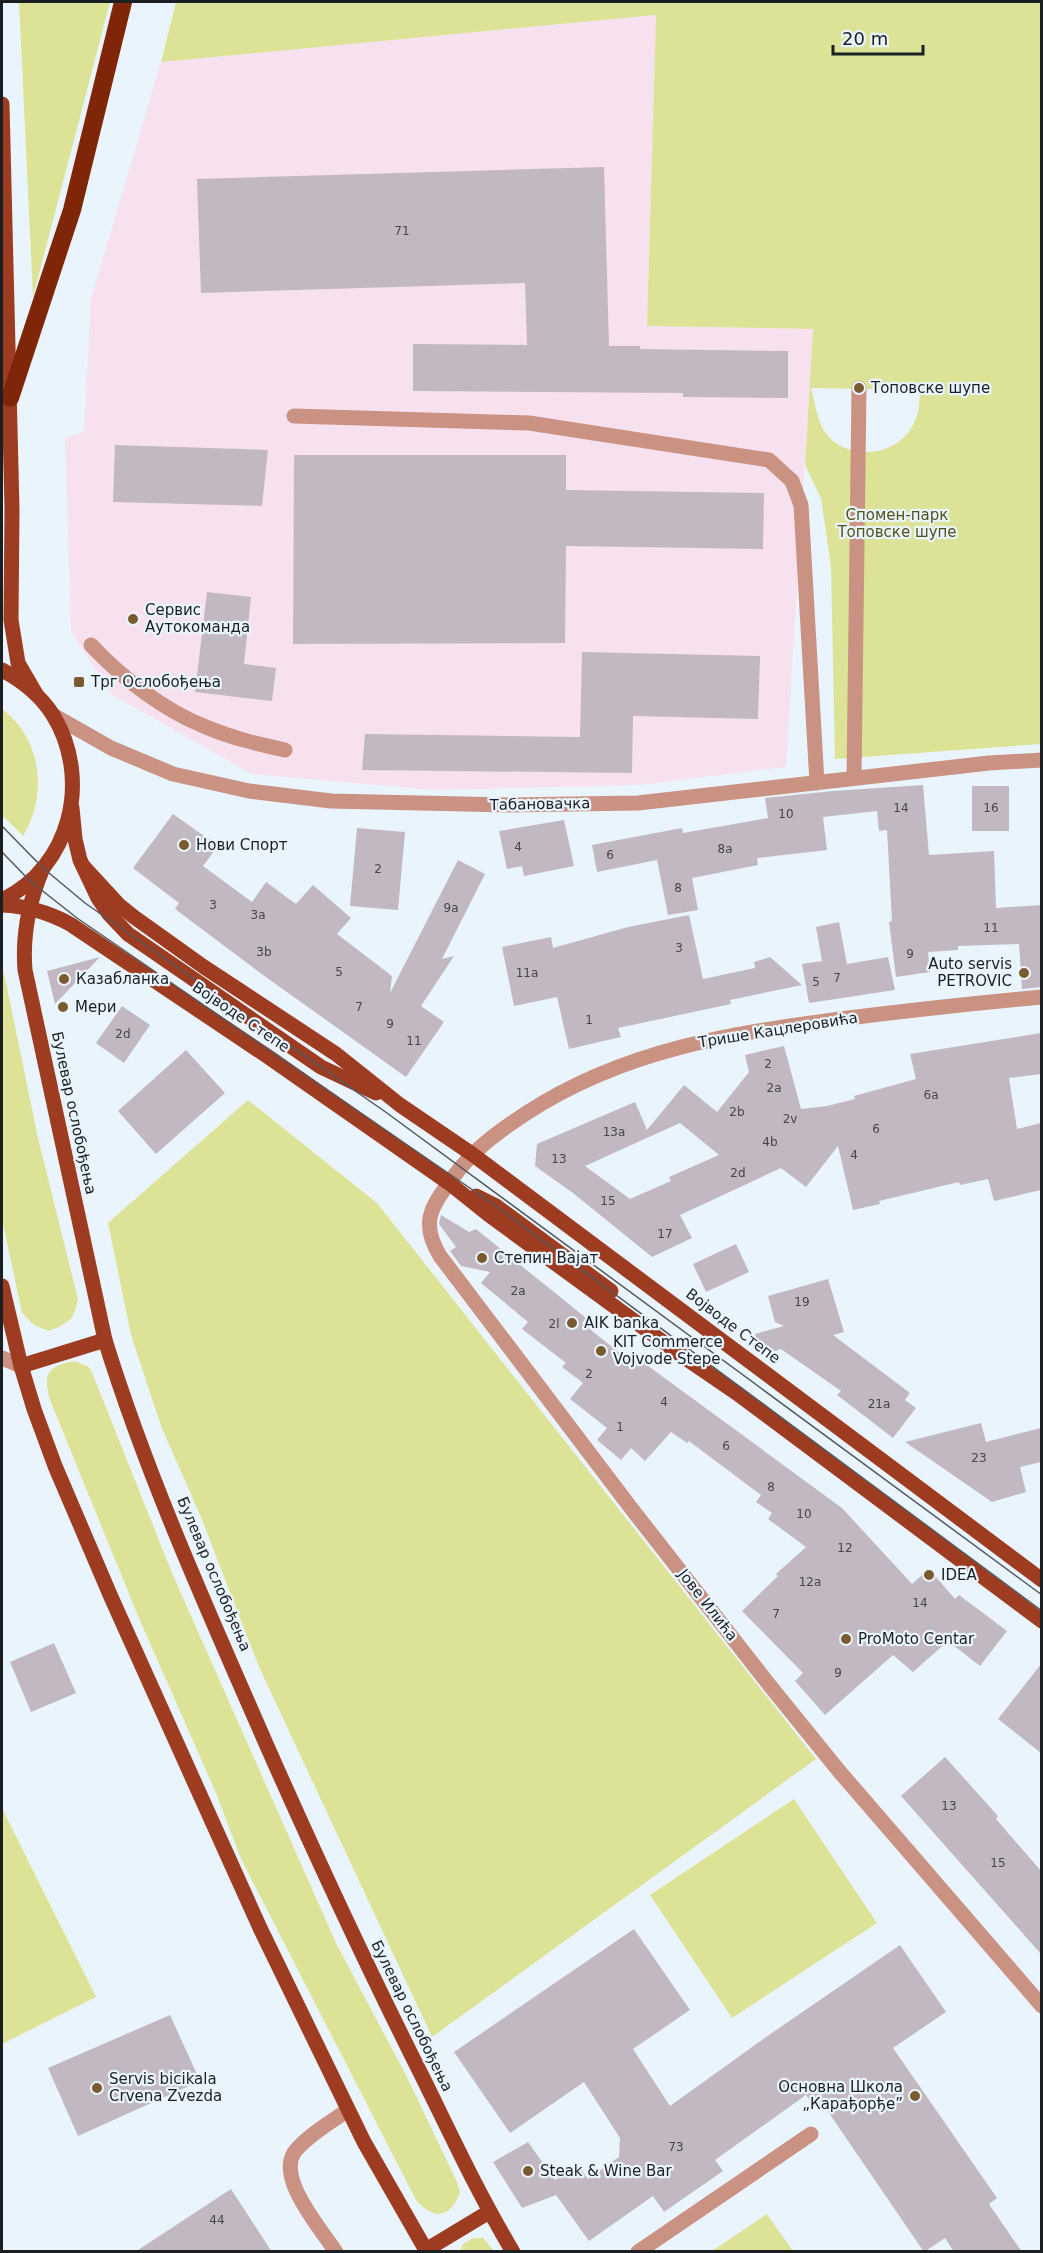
<svg xmlns="http://www.w3.org/2000/svg" width="1043" height="2253" font-family="'DejaVu Sans',sans-serif">
	<rect width="100%" height="100%" fill="#eaf4fd"/>
	<path fill="#f7e1ef" d="M656,15L647,326L813,329L786,767L639,785L433,790L252,774L111,694L71,631L65,438L84,432L91,299L161,62Z"/>
	<g fill="#dde396" fill-rule="evenodd">
		<path d="M19,2H110L33,297Z"/>
		<path d="M176,2H1041V744L835,759L831,567L821,498L805,465L813,329L647,326L656,15L161,62ZM811,388L920,390C920,406 918,421 907,434C887,458 843,459 825,432C818,423 814,399 811,388Z"/>
		<path d="M2,709C42,739 48,795 23,836L2,815Z"/>
		<path d="M4,973L38,1138L78,1299C74,1320 69,1323 49,1331L34,1325L22,1313L2,1219V974Z"/>
		<path d="M248,1100L377,1203L816,1759L432,2037L259,1667L200,1515L161,1426L131,1335L108,1223Z"/>
		<path d="M75,1361L89,1367L93,1375L172,1573L337,1945L407,2077L457,2182L460,2193C449,2219 434,2220 416,2200L241,1859L216,1793L138,1616L50,1400C43,1374 47,1366 75,1361Z"/>
		<path d="M794,1799L877,1923L732,2018L650,1895Z"/>
		<path d="M2,1808L96,1997L2,2044Z"/>
		<path d="M767,2214L793,2251H712Z"/>
		<path d="M473,2238H483L494,2251H460L463,2244Z"/>
	</g>
	<g fill="#c2b8c1" fill-rule="evenodd">
		<path d="M604,167L609,346H640V349L788,351V398L683,397V393L413,391V344L527,345L525,283L201,293L197,179Z"/>
		<path d="M115,445L268,450L262,506L113,502Z"/>
		<path d="M294,455H566V490L764,493L763,549L566,546L565,643L293,644Z"/>
		<path d="M207,592L251,597L244,664L276,668L272,701L195,692Z"/>
		<path d="M582,652L760,656L758,719L633,716L632,773L362,770L365,734L580,737Z"/>
		<path d="M923,785L929,855L994,851L996,908L1041,905V987L1022,989L1019,944L958,946V950L928,952L930,972L896,977L889,922L892,921L887,830L879,831L877,811L823,817L827,850L757,858L758,865L692,878L698,910L668,915L657,860L597,872L592,845L682,828L683,833L768,818L765,798L833,791Z"/>
		<rect x="972" y="786" width="37" height="45"/>
		<path d="M173,814L218,846L203,866L252,902L266,882L296,904L313,885L351,918L337,934L392,976L390,993L458,860L485,874L442,959L454,956L421,1006L444,1022L406,1077L263,975L175,909L179,903L133,868Z"/>
		<path d="M564,820L574,866L524,876L522,866L507,869L499,831Z"/>
		<path d="M357,828L405,832L398,910L350,906Z"/>
		<path d="M689,915L703,979L755,968L754,962L770,957L802,985L730,1000L731,1004L618,1028L621,1037L569,1049L557,997L514,1006L502,947L551,937L553,948L628,927Z"/>
		<path d="M839,922L847,964L888,957L895,990L809,1003L802,964L822,961L816,927Z"/>
		<path d="M100,957L55,1004L47,971Z"/>
		<path d="M122,1006L150,1025L124,1063L96,1043Z"/>
		<path d="M1041,1033V1074L1009,1078L1017,1129L1041,1123V1190L994,1201L988,1179L960,1185L959,1182L879,1201L880,1204L853,1210L838,1146L806,1187L781,1168L680,1215L692,1238L652,1257L573,1193L535,1166L537,1144L635,1102L647,1130L684,1085L717,1112L749,1072L745,1055L784,1046L801,1109L827,1106L855,1099L854,1096L916,1079L910,1054ZM680,1123L719,1155L669,1177L671,1181L630,1199L585,1166Z"/>
		<path d="M186,1050L225,1093L156,1154L118,1111Z"/>
		<path d="M441,1215L469,1232L476,1229L586,1318L582,1323L636,1366L640,1360L842,1508L912,1584L929,1569L955,1599L959,1595L1007,1631L980,1666L948,1641L913,1672L893,1655L825,1715L795,1681L803,1673L742,1611L778,1576L776,1574L806,1547L768,1519L772,1513L756,1502L761,1495L689,1441L687,1443L671,1432L645,1461L631,1448L621,1460L597,1440L607,1428L570,1399L583,1383L562,1367L566,1363L522,1329L528,1322L481,1283L490,1272L461,1266L450,1251L456,1247L439,1224Z"/>
		<path d="M736,1244L749,1272L706,1292L693,1264Z"/>
		<path d="M828,1279L844,1332L833,1335L910,1393L905,1400L916,1408L893,1438L837,1395L841,1391L781,1349L761,1355L755,1334L784,1326L775,1322L768,1296Z"/>
		<path d="M981,1423L986,1442L1041,1428V1462L1020,1467L1026,1492L992,1502L905,1442Z"/>
		<path d="M54,1643L76,1693L31,1712L10,1662Z"/>
		<path d="M1041,1664V1753L998,1719Z"/>
		<path d="M945,1757L998,1816L996,1819L1041,1871V1954L901,1796Z"/>
		<path d="M634,1929L690,2010L633,2049L670,2106L766,2037L900,1945L946,2012L893,2048L997,2198L989,2204L1022,2252H954L945,2238L924,2252L818,2097L811,2102L806,2095L715,2160L723,2171L664,2212L653,2196L589,2241L556,2195L522,2208L493,2162L528,2142L555,2180L578,2165L588,2179L619,2157L620,2138L584,2082L510,2133L454,2052Z"/>
		<path d="M170,2015L200,2081L78,2136L48,2068Z"/>
		<path d="M231,2189L272,2252H135Z"/>
	</g>
	<g fill="none" stroke-linecap="round" stroke-linejoin="round">
		<g stroke="#ca9282" stroke-width="15">
			<path d="M294,416L529,423L769,460L792,481L801,505L817,783"/>
			<path d="M91,645C122,678 163,710 206,727C232,738 258,744 285,750"/>
			<path d="M53,715L111,748L173,774L249,791L331,801L509,805L638,803L989,763L1042,760"/>
			<path d="M854,778L859,388"/>
			<path d="M1042,997C977,1003 912,1010 848,1018C733,1033 624,1049 525,1114C498,1132 474,1149 454,1176C432,1206 419,1221 440,1256L631,1508L767,1682L839,1771L1042,2006"/>
			<path d="M2,1358L21,1366"/>
			<path d="M336,2252C321,2229 274,2176 296,2150C310,2134 331,2122 348,2110"/>
			<path d="M638,2252L811,2134"/>
		</g>
		<g stroke="#9d3c20" stroke-width="15">
			<path d="M2,104L12,509L11,620L18,663L36,694"/>
			<path d="M2,670C21,680 41,696 53,715C92,779 71,867 2,900"/>
			<path d="M72,808L75,839L80,860L98,898L109,914L128,934L321,1067L376,1093"/>
			<path d="M84,867L119,905L134,917L204,967L336,1054L400,1105L472,1154L1042,1580"/>
			<path d="M43,868C29,901 22,933 25,970L105,1340C148,1479 209,1613 267,1746C317,1859 369,1971 425,2082C453,2139 480,2197 513,2252"/>
			<path d="M2,905C26,906 48,912 70,924L267,1056L449,1183L489,1215L681,1355L738,1394L1042,1621"/>
			<path d="M476,1196L496,1206L611,1291"/>
			<path d="M2,1286L21,1366L34,1409L55,1466L111,1597L260,1928L364,2142L427,2252"/>
			<path d="M21,1366L105,1340"/>
			<path d="M426,2250L489,2212"/>
		</g>
		<path stroke="#7f2609" stroke-width="18" d="M10,398L72,210L123,2"/>
		<g stroke="#54595e" stroke-width="1.5">
			<path d="M2,826L43,868L85,903L387,1113L1042,1595"/>
			<path d="M2,852L30,881L77,918L496,1206L1042,1611"/>
		</g>
	</g>
	<g fill="#7a5b30" stroke="#eaf4fd" stroke-width="2">
		<circle cx="859" cy="388" r="6"/>
		<circle cx="133" cy="619" r="6"/>
		<rect x="73" y="676" width="12" height="12" rx="3"/>
		<circle cx="184" cy="845" r="6"/>
		<circle cx="1024" cy="973" r="6"/>
		<circle cx="64" cy="979" r="6"/>
		<circle cx="63" cy="1007" r="6"/>
		<circle cx="482" cy="1258" r="6"/>
		<circle cx="572" cy="1323" r="6"/>
		<circle cx="601" cy="1351" r="6"/>
		<circle cx="929" cy="1575" r="6"/>
		<circle cx="846" cy="1639" r="6"/>
		<circle cx="97" cy="2088" r="6"/>
		<circle cx="915" cy="2096" r="6"/>
		<circle cx="528" cy="2171" r="6"/>
	</g>
	<g text-anchor="middle" dominant-baseline="central" stroke-width="4.5" stroke-linejoin="round" paint-order="stroke">
		<g font-size="12" fill="#45454a">
			<text x="402" y="231">71</text>
			<text x="901" y="808">14</text>
			<text x="991" y="808">16</text>
			<text x="786" y="814">10</text>
			<text x="518" y="847">4</text>
			<text x="725" y="849">8a</text>
			<text x="610" y="855">6</text>
			<text x="378" y="869">2</text>
			<text x="678" y="888">8</text>
			<text x="213" y="905">3</text>
			<text x="451" y="908">9a</text>
			<text x="258" y="915">3a</text>
			<text x="991" y="928">11</text>
			<text x="679" y="948">3</text>
			<text x="264" y="952">3b</text>
			<text x="910" y="954">9</text>
			<text x="339" y="972">5</text>
			<text x="527" y="973">11a</text>
			<text x="837" y="978">7</text>
			<text x="816" y="982">5</text>
			<text x="359" y="1007">7</text>
			<text x="589" y="1020">1</text>
			<text x="390" y="1024">9</text>
			<text x="123" y="1034">2d</text>
			<text x="414" y="1041">11</text>
			<text x="768" y="1064">2</text>
			<text x="774" y="1088">2a</text>
			<text x="931" y="1095">6a</text>
			<text x="737" y="1112">2b</text>
			<text x="790" y="1119">2v</text>
			<text x="876" y="1129">6</text>
			<text x="614" y="1132">13a</text>
			<text x="770" y="1142">4b</text>
			<text x="854" y="1155">4</text>
			<text x="559" y="1159">13</text>
			<text x="738" y="1173">2d</text>
			<text x="608" y="1201">15</text>
			<text x="665" y="1234">17</text>
			<text x="518" y="1291">2a</text>
			<text x="802" y="1302">19</text>
			<text x="554" y="1324">2l</text>
			<text x="589" y="1374">2</text>
			<text x="664" y="1402">4</text>
			<text x="879" y="1404">21a</text>
			<text x="620" y="1427">1</text>
			<text x="726" y="1446">6</text>
			<text x="979" y="1458">23</text>
			<text x="771" y="1487">8</text>
			<text x="804" y="1514">10</text>
			<text x="845" y="1548">12</text>
			<text x="810" y="1582">12a</text>
			<text x="920" y="1603">14</text>
			<text x="776" y="1614">7</text>
			<text x="838" y="1673">9</text>
			<text x="949" y="1806">13</text>
			<text x="998" y="1863">15</text>
			<text x="676" y="2147">73</text>
			<text x="217" y="2220">44</text>
		</g>
		<g font-size="15" fill="#1b1f22" stroke="#eaf4fd" text-anchor="start">
			<text x="871" y="388">Топовске шупе</text>
			<text x="145" y="610">Сервис<tspan x="145" dy="17">Аутокоманда</tspan></text>
			<text x="91" y="682">Трг Ослобођења</text>
			<text x="196" y="845">Нови Спорт</text>
			<text x="1012" y="964" text-anchor="end">Auto servis<tspan x="1012" dy="17">PETROVIC</tspan></text>
			<text x="76" y="979">Казабланка</text>
			<text x="75" y="1007">Мери</text>
			<text x="494" y="1258">Степин Вајат</text>
			<text x="584" y="1323">AIK banka</text>
			<text x="613" y="1342">KIT Commerce<tspan x="613" dy="17">Vojvode Stepe</tspan></text>
			<text x="941" y="1575">IDEA</text>
			<text x="858" y="1639">ProMoto Centar</text>
			<text x="109" y="2079">Servis bicikala<tspan x="109" dy="17">Crvena Zvezda</tspan></text>
			<text x="903" y="2087" text-anchor="end">Основна Школа<tspan x="903" dy="17">„Карађорђе”</tspan></text>
			<text x="540" y="2171">Steak &amp; Wine Bar</text>
		</g>
		<g font-size="15" fill="#50531a" stroke="#eaf4fd">
			<text x="897" y="515">Спомен-парк<tspan x="897" dy="17">Топовске шупе</tspan></text>
		</g>
		<g font-size="15" fill="#1b1f22" stroke="#eaf4fd">
			<text transform="translate(540 804) rotate(-1)">Табановачка</text>
			<text transform="translate(241 1017) rotate(34)">Војводе Степе</text>
			<text transform="translate(778 1030) rotate(-9)">Трише Кацлеровића</text>
			<text transform="translate(74 1113) rotate(78)">Булевар ослобођења</text>
			<text transform="translate(733 1326) rotate(37)">Војводе Степе</text>
			<text transform="translate(214 1574) rotate(67)">Булевар ослобођења</text>
			<text transform="translate(708 1605) rotate(52)">Јове Илића</text>
			<text transform="translate(412 2016) rotate(64)">Булевар ослобођења</text>
		</g>
	</g>
	<rect width="1043" height="2253" fill="none" stroke="#1b1f22" stroke-width="6"/>
	<path d="M833 45v9h90v-9" fill="none" stroke="#1b1f22" stroke-width="3"/>
	<text x="842" y="45" font-size="18" fill="#1b1f22" stroke="#eaf4fd" stroke-width="4.5" paint-order="stroke">20 m</text>
</svg>
